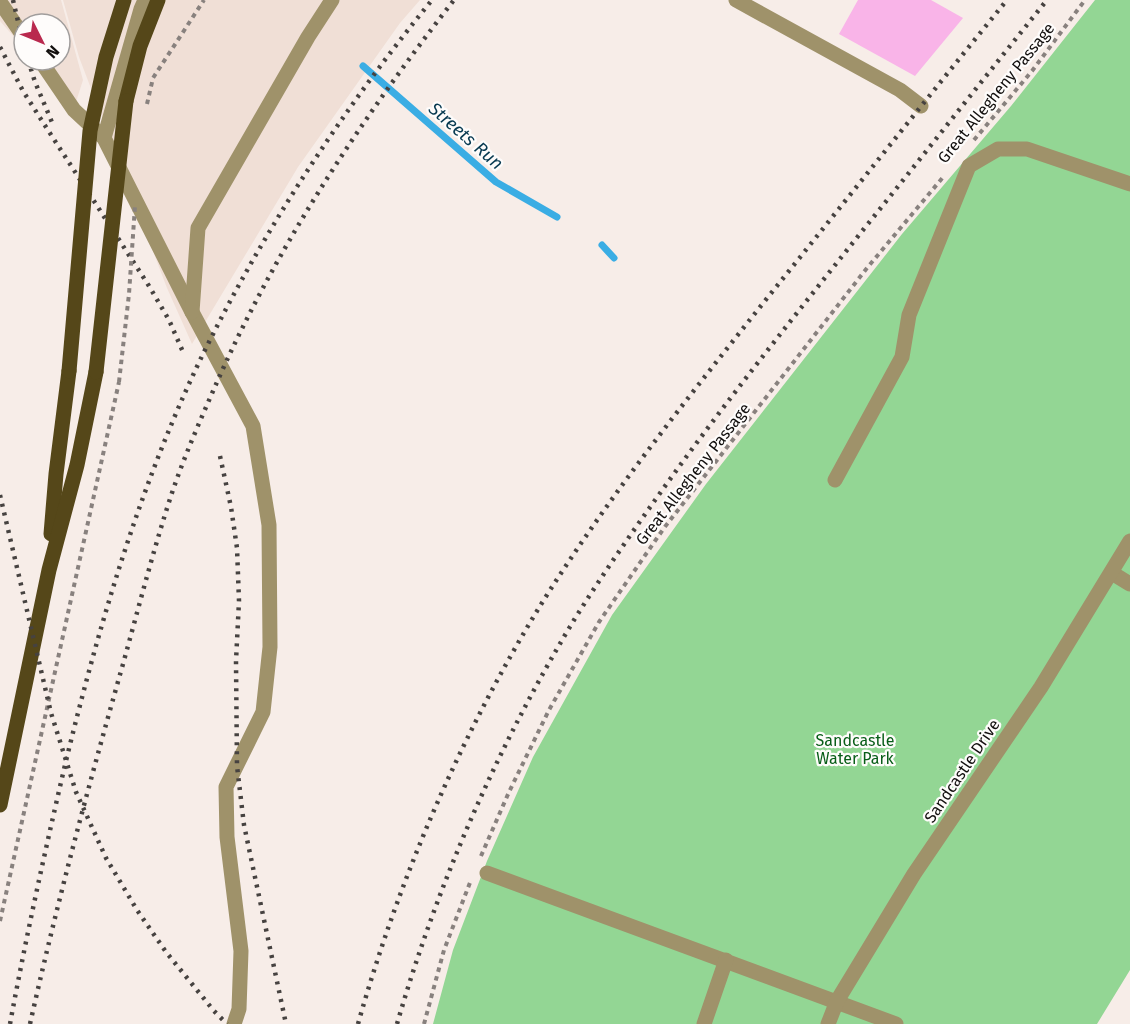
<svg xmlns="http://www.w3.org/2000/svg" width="1130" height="1024" font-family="'Fira Sans',sans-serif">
	<rect width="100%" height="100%" fill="#f7ede8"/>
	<g fill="#f0dfd6">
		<path d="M0,0H61L83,80L75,105L35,60H60V24H24V48L0,21Z"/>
		<path d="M63,0H420L400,23L298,167L192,344L167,288L79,57Z"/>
	</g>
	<path fill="#93d694" d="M1095,0H1130V970L1097,1024H433L453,950L487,861L533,757L612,615L706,484L902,234L1011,106Z"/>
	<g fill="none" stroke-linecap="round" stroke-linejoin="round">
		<g stroke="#3aade4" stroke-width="7">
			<path d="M363,66L496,182L557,217"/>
			<path d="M602,245L614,258"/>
		</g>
	</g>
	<path fill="#f9b4e8" d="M858,0H931L963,18L915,76L839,34Z"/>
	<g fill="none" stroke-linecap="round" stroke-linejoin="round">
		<g stroke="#88817e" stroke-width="4" stroke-dasharray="4.5 4.5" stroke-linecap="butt">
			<path d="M147,104L153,78L204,0"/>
			<path d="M974,140L1032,71L1085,0"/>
			<path d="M481,856L509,792L549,710L599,622L664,528L867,268L944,176"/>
			<path d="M0,921L119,382"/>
			<path d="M424,1024L444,950L471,880"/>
		</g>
		<g stroke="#9f926a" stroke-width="15">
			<path d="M736,0L900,90L921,106"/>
			<path d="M0,2L24,37"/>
			<path d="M40,60L74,110L104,138L192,312L253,426L269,525L270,647L263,712L226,787L227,837L241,951L239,1009L234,1024"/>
			<path d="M104,138L141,9L145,0"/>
			<path d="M192,312L198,228L308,37L332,0"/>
			<path d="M835,480L902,357L909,315L969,166L998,149H1027L1130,184"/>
			<path d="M1112,573L1130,584"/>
			<path d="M487,873L896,1024"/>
			<path d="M704,1024L726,960"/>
			<path d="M828,1024L837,1001L914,874L1041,687L1130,541"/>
		</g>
		<g stroke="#554719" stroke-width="15">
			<path d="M126,101L140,46L158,0"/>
			<path d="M51,534L56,474L69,371"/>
			<path d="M0,805L49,570L77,465L96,372"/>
		</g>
		<g stroke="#464240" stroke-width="4.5" stroke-dasharray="3 6" stroke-linecap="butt">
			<path d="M13,0L24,47"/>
			<path d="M0,47L23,91L44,124L149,286L169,320L183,352"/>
			<path d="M28,60L35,82L54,127"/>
			<path d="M220,456L231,507L237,548L239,601L236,661L237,766L244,825L286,1024"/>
			<path d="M0,495L51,713L76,792L106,858L137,910L166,952L214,1011L227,1024"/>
			<path d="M10,1024C26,937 45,851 65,765C99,625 140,484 203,354C265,228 343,109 432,0"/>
			<path d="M30,1024C57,903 89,784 123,664C138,610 152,555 169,502C182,461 200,421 217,382C278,244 362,118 454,0"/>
			<path d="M358,1024C400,875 463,730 545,598C612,492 690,395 768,297C848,198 927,98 1007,0"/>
			<path d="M397,1024C438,882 498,746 574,620C599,580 626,541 653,503C718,411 789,323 859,235C922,157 984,78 1047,0"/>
		</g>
		<path stroke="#88817e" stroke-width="4" stroke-dasharray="4.5 4.5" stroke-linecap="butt" d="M119,382L129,294L135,206"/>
		<g stroke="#554719" stroke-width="15">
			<path d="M69,371L90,131L106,57L124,0"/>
			<path d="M96,372L126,101"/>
		</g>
	</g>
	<g text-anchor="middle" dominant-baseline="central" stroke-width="4.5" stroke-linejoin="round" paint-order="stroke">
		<g font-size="16" fill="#120f0e" stroke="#fefcfb">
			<text transform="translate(996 93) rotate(-51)">Great Allegheny Passage</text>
			<text transform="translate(693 474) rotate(-52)">Great Allegheny Passage</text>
			<text transform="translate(962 771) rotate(-56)">Sandcastle Drive</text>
		</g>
		<g font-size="16" fill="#075d17" stroke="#fefcfb">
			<text x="855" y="740">Sandcastle<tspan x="855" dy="18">Water Park</tspan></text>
		</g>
		<g font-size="18" font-style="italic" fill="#073950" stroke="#fefcfb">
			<text transform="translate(466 136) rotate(41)">Streets Run</text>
		</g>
	</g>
	<g transform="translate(42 42) rotate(133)"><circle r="28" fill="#fefcfb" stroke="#a09d9c" stroke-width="1.5"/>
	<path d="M0-4.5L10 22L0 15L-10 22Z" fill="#b9294e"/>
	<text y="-9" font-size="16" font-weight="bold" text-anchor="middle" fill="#120f0e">N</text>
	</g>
</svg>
